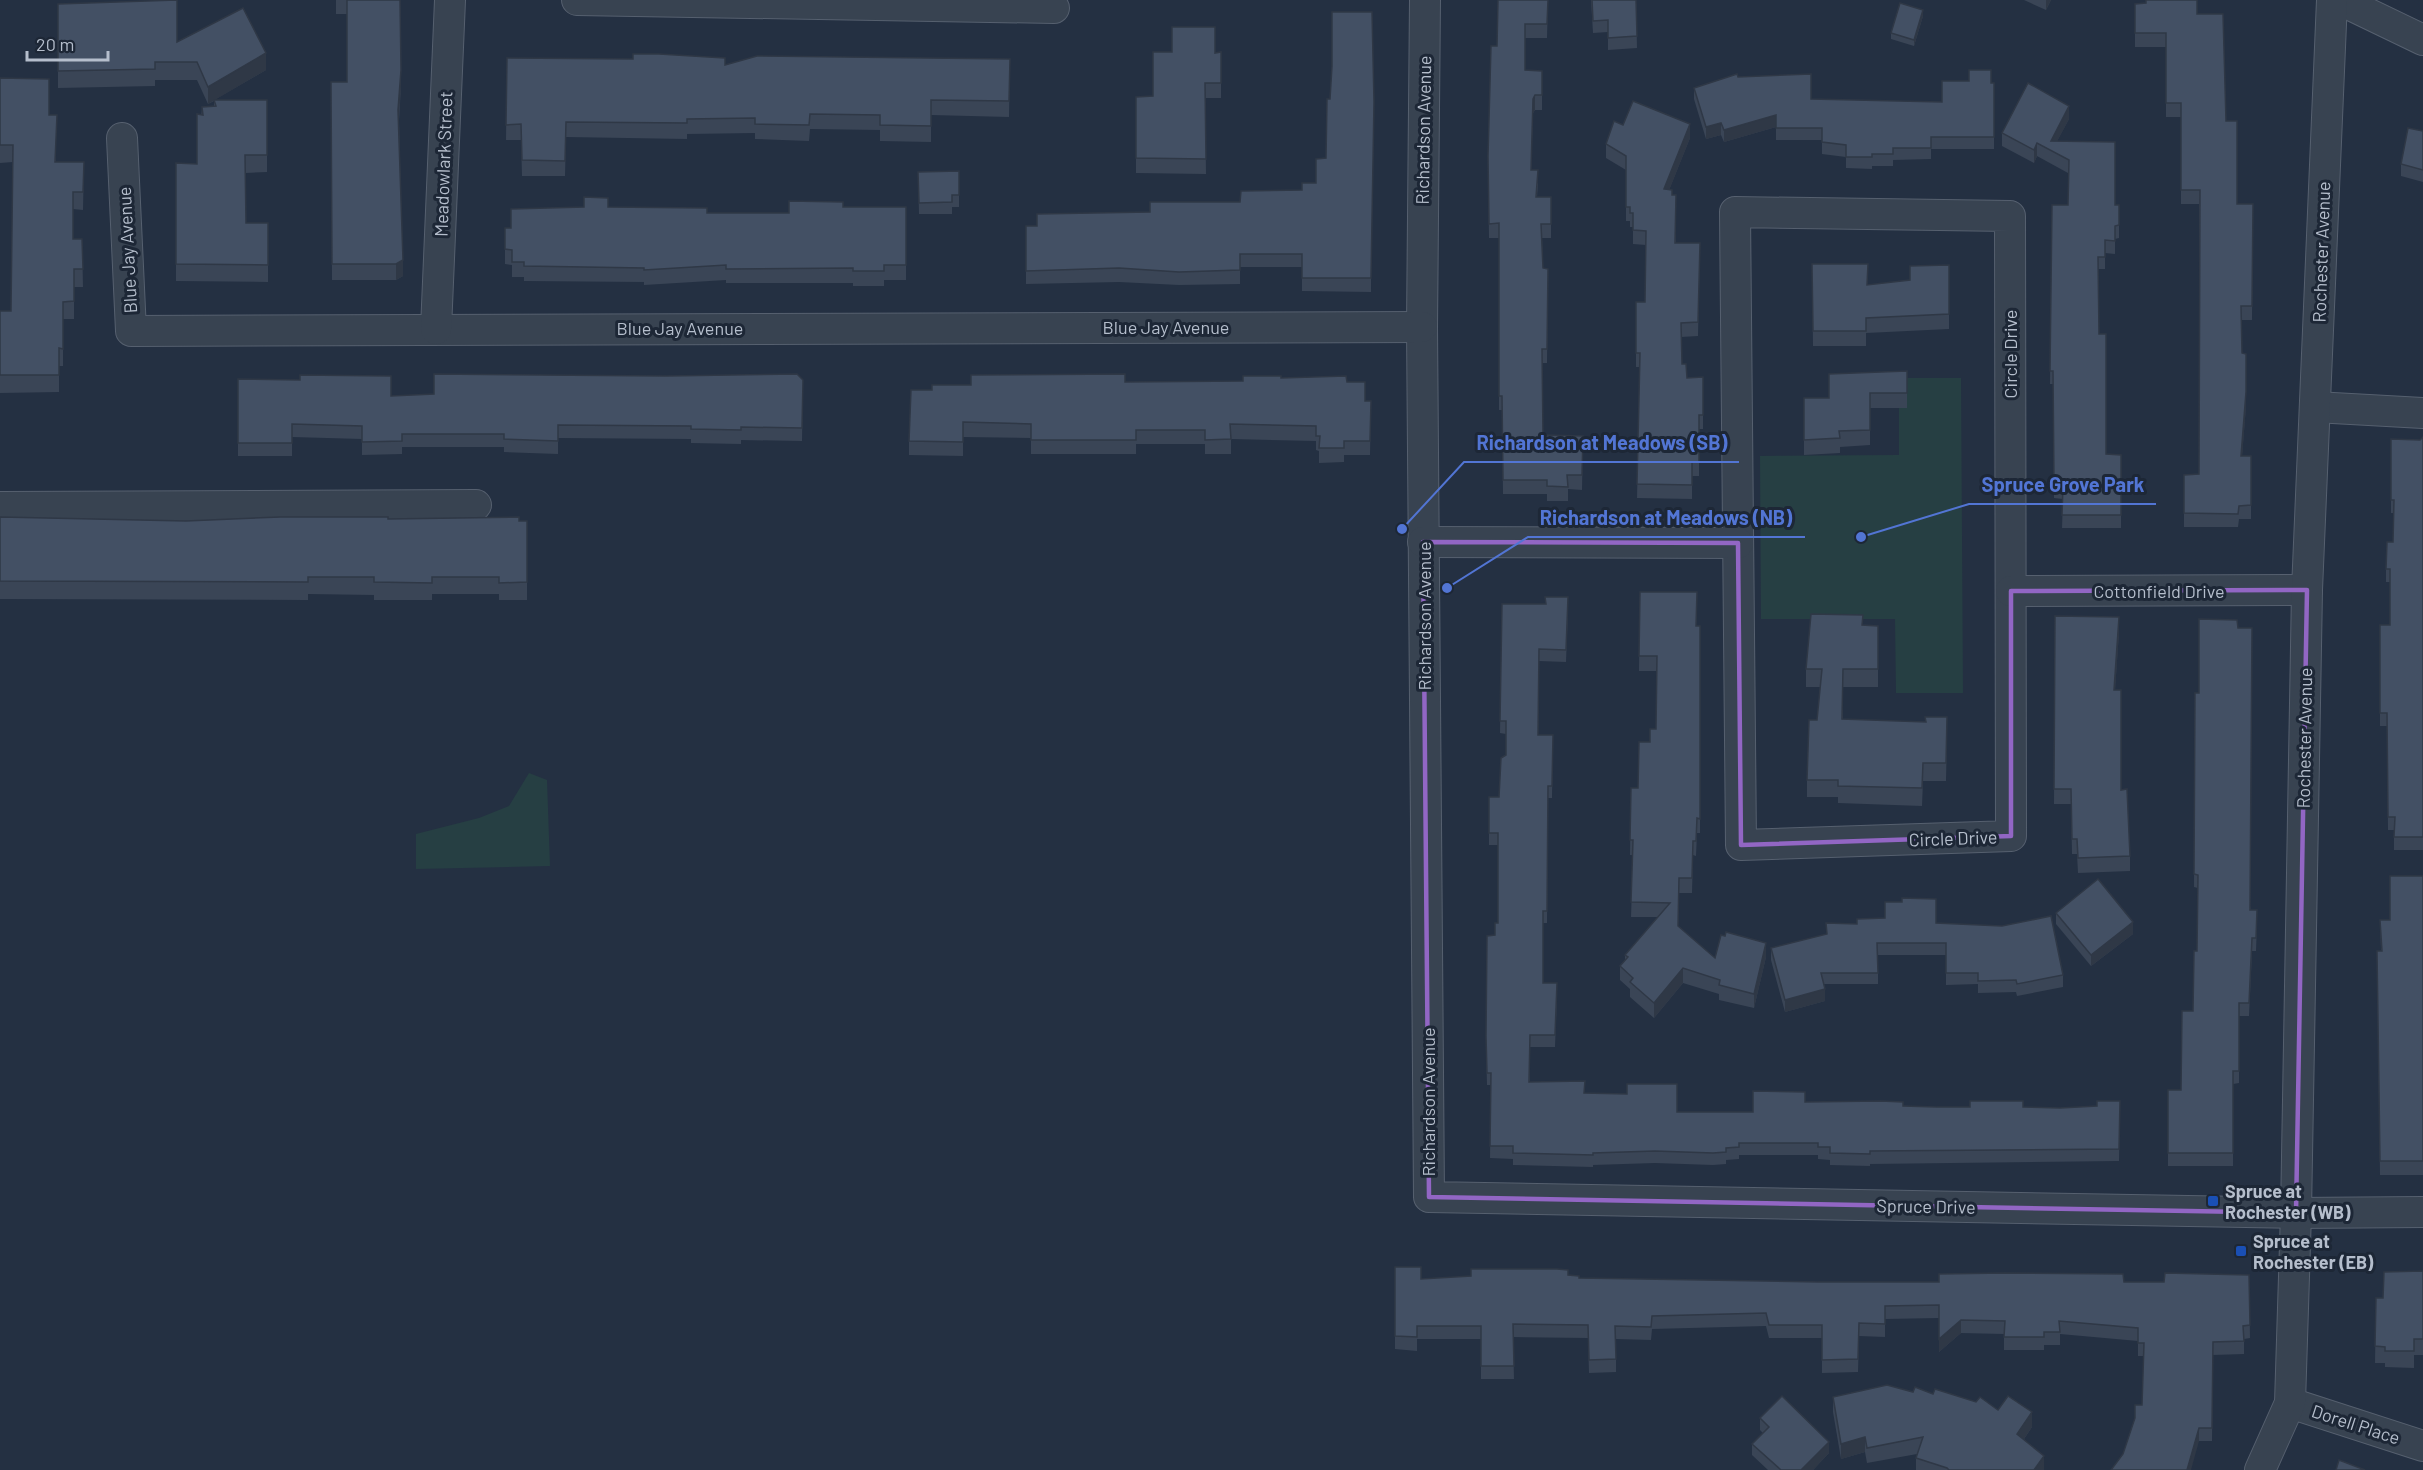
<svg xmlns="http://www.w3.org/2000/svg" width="2423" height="1470" font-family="Barlow,sans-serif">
	<rect width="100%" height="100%" fill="#243042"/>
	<g fill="#263f43">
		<path d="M1899,378H1961L1963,693H1896L1895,619H1761L1760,456L1899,455Z"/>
		<path d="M529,773L547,780L550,866L416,869V834L479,818L509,806Z"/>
	</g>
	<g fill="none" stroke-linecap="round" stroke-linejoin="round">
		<g stroke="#56606f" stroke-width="32">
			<g id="minor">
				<path d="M577,0L1054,8"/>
				<path d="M1425,0L1422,327L1429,1197L2296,1213L2423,1212"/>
				<path d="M2340,0L2423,40"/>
				<path d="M122,138L131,331L1422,327"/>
				<path d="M1735,212L2010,216L2011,836L1741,845Z"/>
				<path d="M436,329L450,0"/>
				<path d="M2315,407L2423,413"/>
				<path d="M0,507L476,505"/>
				<path d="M1423,542L1738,543"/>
				<path d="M2011,591L2307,590"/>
				<path d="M2290,1403L2423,1446"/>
				<path d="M2260,1470L2290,1403L2296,1213L2307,590L2332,0"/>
			</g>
		</g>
		<use href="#minor" stroke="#384351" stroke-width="30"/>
	</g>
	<g fill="#3a4556">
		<path d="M336,0H400L401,86L399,121L403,276L396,280H332L331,82H347V14H336Z"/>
		<path d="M1548,0L1547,38H1525V70L1542,71V110H1535L1533,113L1531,170L1538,184L1537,197H1551V238H1542L1543,268L1548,269L1547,363H1542L1543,435L1583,436L1582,490L1568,489V501H1547V494H1503L1502,410H1499V238H1489L1488,171L1497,46Z"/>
		<path d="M1591,0H1636L1637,48L1608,50V32L1593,33Z"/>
		<path d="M2024,0H2051L2046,10Z"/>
		<path d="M58,4L266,70L214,100H267V172L245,173L246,223L268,265V282L176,281V163L197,164L202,107L214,106V101L208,104L197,80H155V86L58,88Z"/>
		<path d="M2135,4L2197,14L2226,121L2237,204H2253L2252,320H2241L2242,353L2246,406L2242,456H2251V519H2239L2238,527H2184V475L2199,474V204H2181V117H2166V47H2135Z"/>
		<path d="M1372,12L1371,292L1302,291V267H1240V284L1179,285L1119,282L1026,284V226H1037L1150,212L1240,202L1302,190L1316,183L1326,158L1330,99Z"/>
		<path d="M1923,16L1914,46L1891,39V33Z"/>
		<path d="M1221,52V98H1205L1206,174L1136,173V97L1153,96L1215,53Z"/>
		<path d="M507,58L725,65L1010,59L1009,117L931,115V142L880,141V130L810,129L809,141L755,139V133L687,134V139L566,137L565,176H522L521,140H506Z"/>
		<path d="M1738,77L1811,99L1942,102L1991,83H1994V149H1931V159L1893,160V166H1872V169L1846,168V157L1822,154V140H1776V127L1724,142L1721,135L1706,139L1694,99V88Z"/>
		<path d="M0,78L49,115L56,162H84L83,210L73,209V239H82L83,287H74V319H63V366H59V392L0,393V311H11L13,162L0,163Z"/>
		<path d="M2069,119L2057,141L2115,205H2119V238L2115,239V254L2105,253V269H2098L2099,334L2106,454L2121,455V528H2062L2063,499L2054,498L2053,384H2050L2052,205H2068V173L2037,156L2034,163L2002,146V133Z"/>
		<path d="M1623,125L1690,138L1669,190L1672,195L1676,243H1700L1698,336L1681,337L1682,364L1687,378L1703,377V429H1699V476H1692V499L1637,498L1640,367H1636V302H1645L1646,245L1633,244V227H1630V221H1626V170L1606,158V144Z"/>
		<path d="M2423,131V182L2401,176V164Z"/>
		<path d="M959,171V207H952V214H919L918,172Z"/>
		<path d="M608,207L707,213H789L843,207H906V280H884V286H853V283H726V280L644,285V282L524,281V277H512V265L505,264V228H511Z"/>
		<path d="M1812,264L1868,285L1910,280L1949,265V329L1866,333V346H1813Z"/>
		<path d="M1907,371V408H1870V445L1840,447V453L1804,455V398H1829Z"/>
		<path d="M1281,378L1347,382L1365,401H1371L1370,455H1344V462L1319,463V451L1316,450V441L1231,439V454H1205V444H1136V454H1031V438L963,437V456L909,455V441L932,390L1125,382L1243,381Z"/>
		<path d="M238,379L391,396L803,380L802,441L741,440V444L691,443V439L558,438V454L504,452V447H402V454L362,455V439L292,437V456H238Z"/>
		<path d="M2423,437V850H2394V830H2388L2387,726H2380V625H2390V582H2386V569L2393,542L2394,513H2391V439L2420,440Z"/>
		<path d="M0,517L186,521L388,519L527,521V600H499V594H432V600H374V595L308,594V600L0,599Z"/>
		<path d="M1640,592L1697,626H1700V833H1697L1696,856L1693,855L1692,893H1679L1678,926L1715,958L1766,957L1754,1008L1719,1000V994L1683,983L1654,1018L1630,997V989L1620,980V966L1625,960V955L1658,917H1631L1633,855H1630L1631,788H1638L1650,742L1656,729L1657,671H1639Z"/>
		<path d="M1502,604L1568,609L1566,662L1539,661L1538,735H1553L1552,798H1548L1547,923H1543V983L1557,995L1555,1047H1530V1082L1677,1112H1753L1805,1102L1937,1107L2060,1108L2097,1106L2120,1101L2119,1161L1870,1164V1166L1830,1165V1160L1818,1159V1155H1739V1159L1726,1160V1164L1713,1165L1655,1163L1593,1165V1167L1513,1165V1159L1490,1158L1491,1085H1487L1486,1048L1495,935L1498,923V845H1489V797H1499L1506,755V734L1500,733Z"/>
		<path d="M2055,616L2119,632L2115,690L2121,790L2130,856V871L2078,873L2077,854H2072L2071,804H2054Z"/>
		<path d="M1863,625L1878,626V687H1843V719L1947,735L1946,781H1923L1922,806L1838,803V797H1807V780L1817,720L1820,687H1806V669Z"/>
		<path d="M2195,693L2251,910L2257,923L2256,951H2252L2249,1016H2239V1083L2233,1084V1166H2168V1090H2181L2193,1011L2197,951L2198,888L2194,887Z"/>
		<path d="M2423,876V1175H2380L2377,951H2381L2380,920H2390Z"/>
		<path d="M2056,913L2133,934L2091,966L2056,924Z"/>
		<path d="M1936,923L2063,975V987L2017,996L2016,992L1978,993V984L1946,985V955H1878V984H1824L1825,1001L1785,1012L1771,960V948L1827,934L1857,924Z"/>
		<path d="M1395,1267L1421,1279L1568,1275L1579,1278L1819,1282H2164L2249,1275L2250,1338L2244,1339V1354L2213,1355L2212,1441H2199L2123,1454L2142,1405L2144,1356H2138V1341L2060,1334V1345H2044V1350H2004V1334L1961,1333L1939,1352V1318L1885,1319V1337L1859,1336L1858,1372L1822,1373V1338H1769L1766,1326L1652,1329L1651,1340L1616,1339V1372L1589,1373L1588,1338L1513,1337L1514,1379H1481V1339H1417V1351L1395,1349Z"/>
		<path d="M2423,1271V1355H2414V1368L2385,1367V1363H2375L2376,1298H2383Z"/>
		<path d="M1913,1392L1933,1394L1998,1410L2032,1427L2024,1439L2044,1470H1916V1458L1917,1454L1867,1463L1865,1452L1841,1459L1833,1412V1397Z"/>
		<path d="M1760,1418L1829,1453L1813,1470H1768L1752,1455V1444L1763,1433L1760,1430Z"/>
	</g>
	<g fill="#2f3846">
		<path d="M2046,0H2051L2046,10Z"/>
		<path d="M1923,10V16L1914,46V40Z"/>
		<path d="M266,53V70L208,104V87Z"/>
		<path d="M401,70V86L398,126V110Z"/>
		<path d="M1535,95V110L1533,113V99Z"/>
		<path d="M2069,106V119L2052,151L2051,141Z"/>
		<path d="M1776,115V127L1724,142V130Z"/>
		<path d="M1721,123V135L1706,139V127Z"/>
		<path d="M1690,124V138L1664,203V189Z"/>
		<path d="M2037,143V156L2034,163V150Z"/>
		<path d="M403,260V276L396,280V264Z"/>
		<path d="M2246,392V406L2241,470V456Z"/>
		<path d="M2119,617V632L2114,705V690Z"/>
		<path d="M1947,717V735L1946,781V763Z"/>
		<path d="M2133,922V934L2091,966V955Z"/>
		<path d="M1766,943V957L1754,1008V994Z"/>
		<path d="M1683,968V983L1654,1018V1003Z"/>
		<path d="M1825,989V1001L1785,1012V1000Z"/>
		<path d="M1961,1320V1333L1939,1352V1339Z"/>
		<path d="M2032,1412V1427L2017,1449V1434Z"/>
		<path d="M2199,1428V1441L2191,1470H2187Z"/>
		<path d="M1865,1437V1452L1841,1459V1444Z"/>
		<path d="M1829,1442V1453L1813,1470H1801Z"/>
		<path d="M2044,1456V1470H2034Z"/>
	</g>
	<g fill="#435064" stroke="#2f3846" stroke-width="1.5">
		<path d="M177,0V42L243,8L266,53L208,87L197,62H155V69L58,71V4Z"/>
		<path d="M347,0H400L401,70L398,110L403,260L396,264H332L331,82H347Z"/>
		<path d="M1498,0H1548L1547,24H1525V70L1542,71V95H1535L1533,99L1531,170H1538L1536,197H1551V224H1541L1543,268L1548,269L1547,349H1542L1543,435L1583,436L1582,475H1567L1568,487L1547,486V480H1503L1502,396H1499V223L1489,224L1488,156L1491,46H1497Z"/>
		<path d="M1592,0H1636L1637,36L1608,38V20L1593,21Z"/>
		<path d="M2146,0H2197V14H2223L2226,121H2237V204H2253L2252,306H2241L2242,353L2246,354V392L2241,456H2251V505L2239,506L2238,514L2184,513V475L2199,474L2200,190H2181V103H2166V33H2135V4L2146,3Z"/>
		<path d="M1900,3L1923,10L1914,40L1891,33Z"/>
		<path d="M1332,12H1372L1374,102L1371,278H1302V254H1240V270L1179,272L1119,268L1026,271V226H1037V214L1150,212V202H1240L1241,191L1302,190V183H1316V159L1326,158L1327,99H1330L1332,66Z"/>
		<path d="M1172,27H1215V53L1221,52V83H1205L1206,159L1136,158V97L1153,96V52H1172Z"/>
		<path d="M633,54H659L725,58V65L757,56L1010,59L1009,101L931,100V126L880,125V115L810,114L809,125L755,124V118L687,119V123L566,122L565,161L522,160L521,124L506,125L507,58L633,59Z"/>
		<path d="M1969,70H1991V83H1994V137H1931V148H1893V154H1872V157H1846V145L1822,142V128H1776V115L1724,130L1721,123L1706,127L1694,88L1737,74L1738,77L1811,74V99L1942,102V81H1969Z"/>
		<path d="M0,78L49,79V115H57L55,162H84L83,192H73V239H82L83,269H74V301L63,302V349L59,348V375H0V311H11L13,145H0Z"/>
		<path d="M2028,83L2069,106L2051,141L2115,142V205H2119V225L2115,226V241L2105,240V257H2098L2099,334H2106V454L2121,455V515H2062L2063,486L2054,485L2053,371H2050L2052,205H2068L2069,160L2037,143L2034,150L2002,133Z"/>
		<path d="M214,100H267V155H245L246,223H268V265L176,264V163L197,164V114L203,115L202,107L216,106Z"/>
		<path d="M1633,101L1690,124L1664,189L1672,190V195H1676L1675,243H1700L1698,322L1681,323L1682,364H1686L1687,378L1703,377V415H1699V462H1692V485L1637,484L1640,353H1636V302H1645L1646,231L1633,230V213H1630V207H1626V156L1606,144L1614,121L1623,125Z"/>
		<path d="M2408,128L2423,131V170L2401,164Z"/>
		<path d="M959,171V195H952V202L919,203L918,172Z"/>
		<path d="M584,197L608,198V207L707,208V213H789V201L843,202V207H906V265H884V271H853V268L726,269V265L644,270V268L524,266V262H512V250L505,249V228H511V209L584,207Z"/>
		<path d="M1812,264H1868L1867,285L1910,280V266L1949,265V314L1866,318V331H1813Z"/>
		<path d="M1907,371V393H1870V430L1839,431L1840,438L1804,440V398H1829V374Z"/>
		<path d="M434,374L666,376L797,374L803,380L802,428L741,427V430L691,429V426L558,425V441L504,439V434H402V441L362,442V426L292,424V443H238V379L300,380V375L391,376V396L434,394Z"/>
		<path d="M1125,374V382L1243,381V376H1281V378L1346,376L1347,382H1365V401H1371L1370,441H1344V448H1319L1320,436H1316V426L1230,424L1231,439L1205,440V430H1136V440H1031V424L963,422V442L909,441L911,390H932V385H971V375Z"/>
		<path d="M2423,437V837H2394L2395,817H2388L2387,713H2380V625H2390V569H2386L2387,542H2393L2394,500H2391V439L2420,440Z"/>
		<path d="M0,517L186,521L280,517H388V519L519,517V521H527V582L499,583V577H432V583L374,582V577H308V582L0,581Z"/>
		<path d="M1640,592H1697L1696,626H1700V819L1697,818L1696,841H1693L1692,878H1679L1678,926L1715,958L1721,935L1725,936L1726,932L1766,943L1754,994L1719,985L1720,980L1683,968L1654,1003L1630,982L1633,978L1620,966L1628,957L1625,955L1670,903L1631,902L1633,840H1630L1631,788H1638L1639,742H1650V729H1656L1657,656H1639Z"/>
		<path d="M1545,597H1568L1566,650L1539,649L1538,735H1553L1552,786H1548L1547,911H1543V983H1557L1555,1035H1530L1529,1082L1585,1081L1584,1093L1627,1094V1084H1677V1112H1753V1091L1805,1092V1102L1881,1101L1903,1102V1106L1937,1107H1970V1101H2023V1107L2060,1108L2097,1106V1101H2120L2119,1149L1870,1151V1154L1830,1153V1147H1818V1143H1739V1147L1726,1148V1152L1713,1153L1655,1151L1593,1153V1155L1513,1153V1146H1490L1491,1073H1487L1486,1036L1487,936L1495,935V923H1498V833H1489V797H1499L1501,758L1506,755V721H1500L1502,604H1546Z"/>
		<path d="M1811,614L1863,615L1862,625L1878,626V669H1843L1842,719L1926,722L1925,717H1947L1946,763H1923L1922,788L1838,786V780H1807L1809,720H1817L1822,669H1806Z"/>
		<path d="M2055,616L2119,617L2114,690H2121V790L2127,789L2130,856L2078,858L2077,839H2072L2071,789H2054Z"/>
		<path d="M2199,619L2237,620L2238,628H2252L2250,910H2257L2256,938H2252L2249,1003H2239V1071H2233V1153H2168V1090H2181L2182,1011H2193L2194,951H2197L2198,875L2194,874L2195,693H2199Z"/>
		<path d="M2390,876H2423V1161H2380L2377,951H2382L2380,920H2390Z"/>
		<path d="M2098,879L2133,922L2091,955L2056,913Z"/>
		<path d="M1902,898L1936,899V923L2002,926L2051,916L2063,975L2017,984L2016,980L1978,981V973H1946V943H1877L1878,973H1821L1825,989L1785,1000L1771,948L1827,934L1826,923L1857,924V919L1885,918V902H1902Z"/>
		<path d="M1395,1267H1421V1279L1471,1276V1269H1557L1568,1270V1275L1579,1276V1278L1819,1282H1939V1274L2005,1273L2123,1274L2124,1282H2164L2165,1273L2249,1275L2250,1325L2243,1326L2244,1341L2213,1342L2212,1428H2199L2187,1470H2111L2123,1454L2135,1418V1405H2142L2144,1343H2138V1328L2059,1321L2060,1332H2044V1337H2004L2005,1321L1961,1320L1939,1339V1305L1885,1306V1324L1859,1323L1858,1359L1822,1360V1325H1769L1766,1313L1652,1316L1651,1327L1615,1326L1616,1359L1589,1360L1588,1325L1513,1324L1514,1366H1481V1326H1417V1337L1395,1336Z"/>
		<path d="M2423,1271V1339H2414V1351H2385V1347L2375,1346L2376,1298H2383L2384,1272Z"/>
		<path d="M1887,1385L1913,1392L1915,1387L1933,1394L1935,1389L1976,1402L1980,1397L1998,1410L2008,1396L2032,1412L2017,1434L2044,1456L2034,1470H1949L1947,1468L1916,1458L1923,1437L1867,1448L1865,1437L1841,1444L1833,1397Z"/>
		<path d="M1782,1396L1829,1442L1801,1470H1781L1752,1444L1769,1427L1760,1418Z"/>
		<path d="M2339,1460L2365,1470H2336Z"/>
	</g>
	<path fill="none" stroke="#9266c4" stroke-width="4.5" stroke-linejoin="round" d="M1423,542L1738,543L1741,845L2011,836V591L2307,590L2296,1213L1429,1197Z"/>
	<g fill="#1a4fb4" stroke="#1d2736" stroke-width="2">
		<rect x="2207" y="1195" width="12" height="12" rx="3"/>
		<rect x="2235" y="1245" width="12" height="12" rx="3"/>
	</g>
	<g text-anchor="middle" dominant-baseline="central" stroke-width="6" stroke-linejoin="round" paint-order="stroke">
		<g font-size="18" fill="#b5becc" stroke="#1d2736">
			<text transform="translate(1423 130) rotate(-89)">Richardson Avenue</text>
			<text transform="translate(443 164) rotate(-88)">Meadowlark Street</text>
			<text transform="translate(127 250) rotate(-93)">Blue Jay Avenue</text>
			<text transform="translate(2321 252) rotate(-88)">Rochester Avenue</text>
			<text x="1166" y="327">Blue Jay Avenue</text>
			<text x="680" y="328">Blue Jay Avenue</text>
			<text transform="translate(2010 354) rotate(-90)">Circle Drive</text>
			<text x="2159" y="591">Cottonfield Drive</text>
			<text transform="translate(1424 616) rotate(-90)">Richardson Avenue</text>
			<text transform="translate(2304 738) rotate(-89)">Rochester Avenue</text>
			<text transform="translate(1953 838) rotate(-2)">Circle Drive</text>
			<text transform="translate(1428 1102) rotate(-90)">Richardson Avenue</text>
			<text transform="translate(1926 1206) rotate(1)">Spruce Drive</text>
			<text transform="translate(2356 1424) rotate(18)">Dorell Place</text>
		</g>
		<g font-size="18" font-weight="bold" fill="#b5becc" stroke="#1d2736" text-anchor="start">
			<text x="2225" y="1191">Spruce at<tspan x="2225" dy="21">Rochester (WB)</tspan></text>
			<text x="2253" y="1241">Spruce at<tspan x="2253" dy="21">Rochester (EB)</tspan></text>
		</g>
	</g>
	<path fill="none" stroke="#5275d4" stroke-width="2" d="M1402 529L1464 462H1739M1861 537L1969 504H2156M1447 588L1528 537H1805"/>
	<g fill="#5275d4" stroke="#1d2736" stroke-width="2">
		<circle cx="1402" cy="529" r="6"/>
		<circle cx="1861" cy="537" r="6"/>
		<circle cx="1447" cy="588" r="6"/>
	</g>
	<g font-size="20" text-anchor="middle" font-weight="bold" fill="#5275d4" stroke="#1d2736" stroke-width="6" stroke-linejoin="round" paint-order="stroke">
		<text x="1602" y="450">Richardson at Meadows (SB)</text>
		<text x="2063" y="492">Spruce Grove Park</text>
		<text x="1666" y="525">Richardson at Meadows (NB)</text>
	</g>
	<path d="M27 51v9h81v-9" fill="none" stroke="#b5becc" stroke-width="3"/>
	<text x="36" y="51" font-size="18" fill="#b5becc" stroke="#1d2736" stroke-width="4.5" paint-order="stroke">20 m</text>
</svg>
